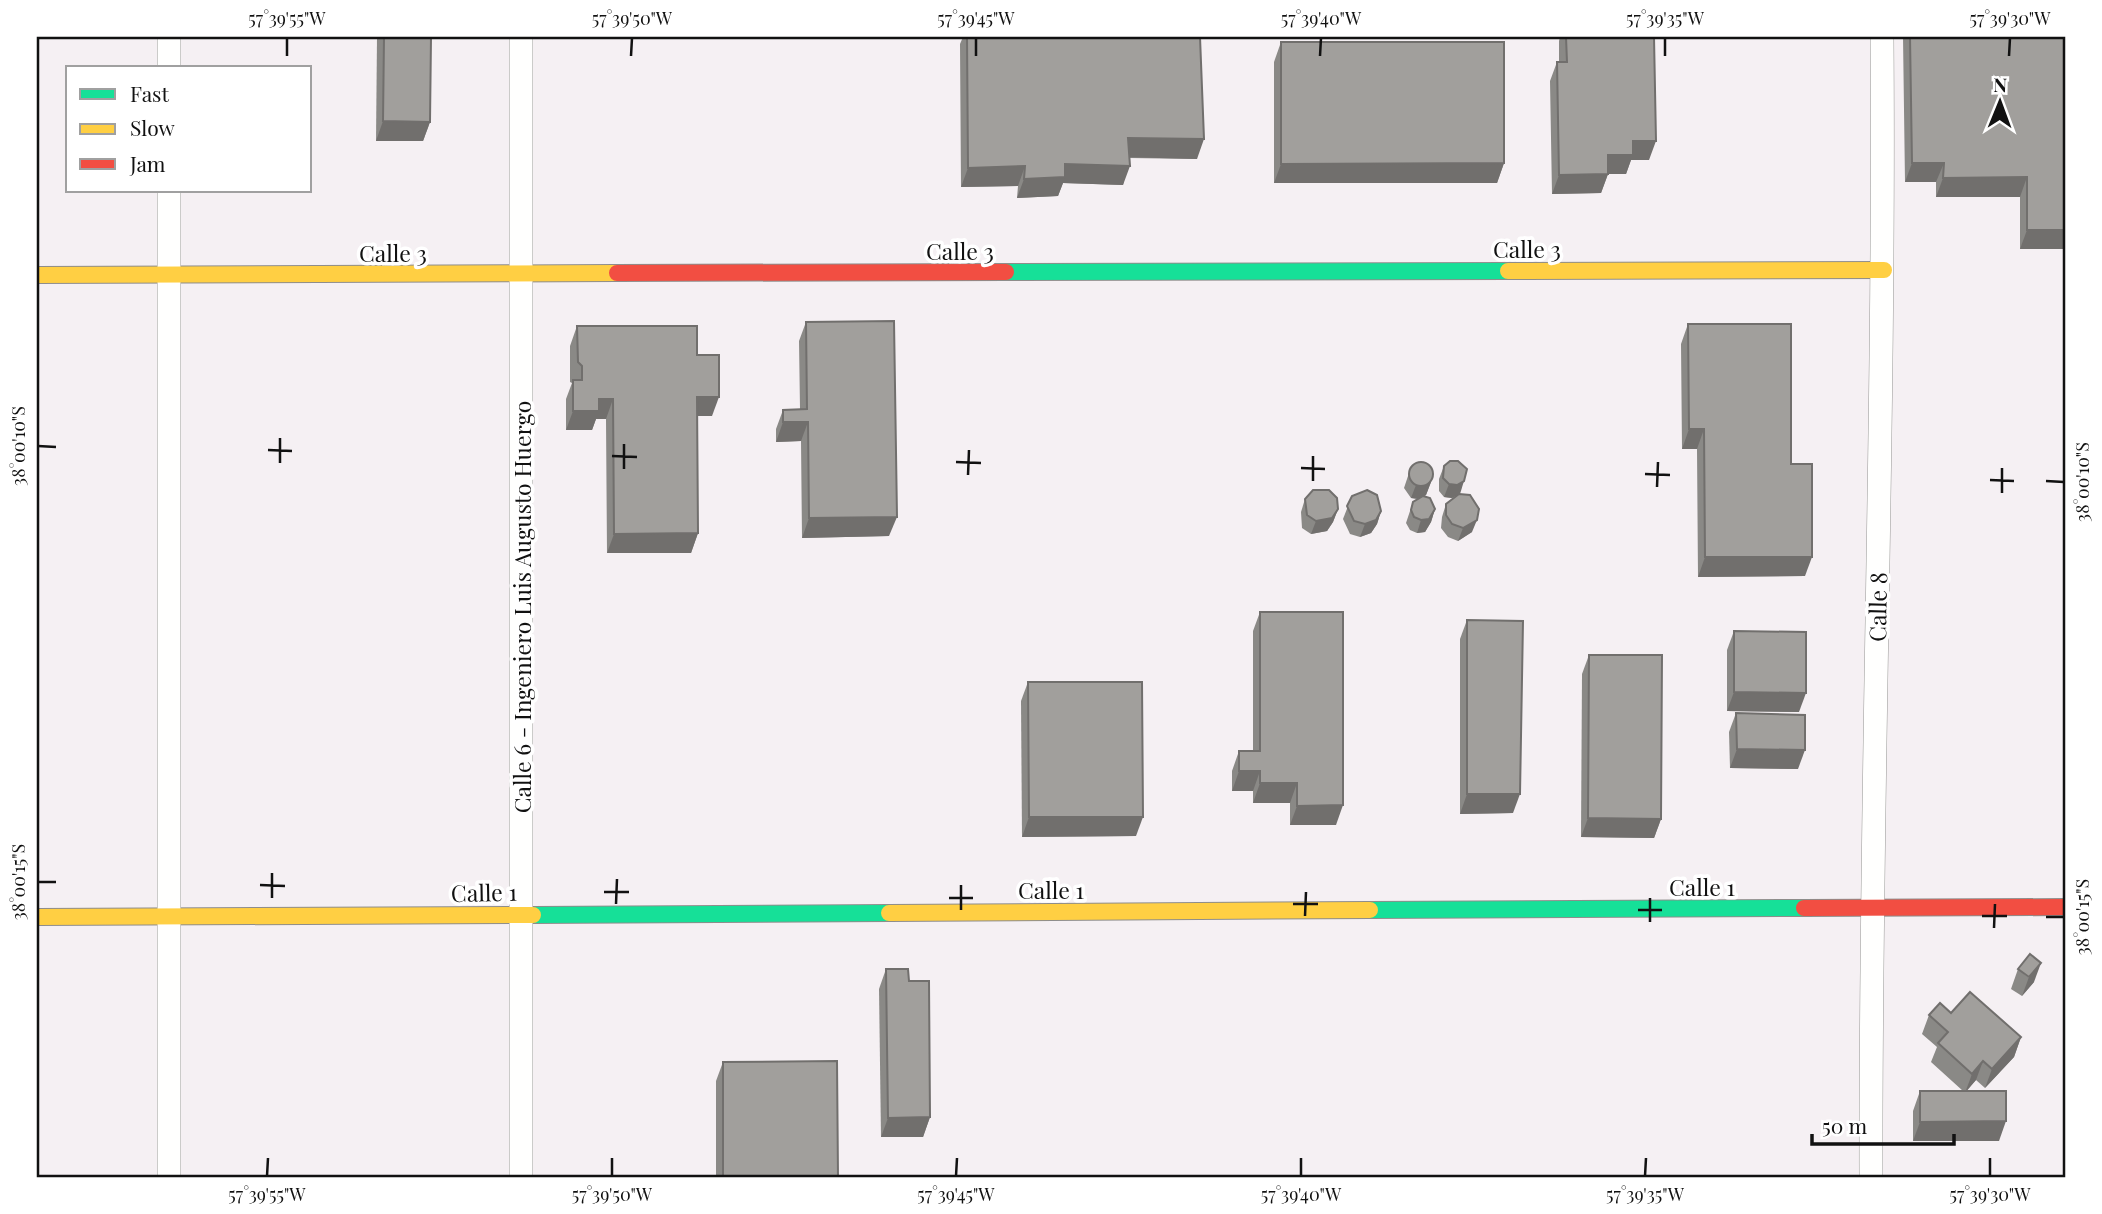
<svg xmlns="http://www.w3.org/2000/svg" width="2102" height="1214" font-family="'Playfair Display',serif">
	<rect width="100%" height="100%" fill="#fdfcf7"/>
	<path fill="#f5f0f3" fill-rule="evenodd" d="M37,37H2065V1177H37ZM68,68H310V191H68Z"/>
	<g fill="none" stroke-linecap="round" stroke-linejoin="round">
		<g stroke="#979795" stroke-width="24">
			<g id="street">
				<path d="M169,37V68"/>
				<path d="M169,191V1177"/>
				<path d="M521,1177V37"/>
				<path d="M1871,1177C1870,797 1885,417 1882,37"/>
			</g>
		</g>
		<g stroke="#8e8d8b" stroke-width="18">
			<g id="fast">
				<path d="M1006,272L1508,271"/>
				<path d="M1370,910L1804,908"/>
				<path d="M533,915L889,913"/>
			</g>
		</g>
		<g stroke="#8e8d8b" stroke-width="18">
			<g id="slow">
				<path d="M1508,271L1884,270"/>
				<path d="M37,275L617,273"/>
				<path d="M889,913L1370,910"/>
				<path d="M37,917L533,915"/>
			</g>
		</g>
		<g stroke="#8e8d8b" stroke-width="18">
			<g id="jam">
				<path d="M617,273L1006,272"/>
				<path d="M1804,908L2065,907"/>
			</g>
		</g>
		<use href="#street" stroke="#fffffe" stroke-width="23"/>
		<use href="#fast" stroke="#16e098" stroke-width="16"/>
		<use href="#slow" stroke="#ffcf43" stroke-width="16"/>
		<use href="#jam" stroke="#f24e42" stroke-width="16"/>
	</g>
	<g fill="#8a8986">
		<path d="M377,37H431L430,122L423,141H376Z"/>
		<path d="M963,37H1200L1197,159L1129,158L1123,185L1063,183L1058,196L1017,198L1018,186L961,187L960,44Z"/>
		<path d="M1560,37H1654L1649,160H1631L1626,174H1608L1601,193L1552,194L1550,81L1557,62H1559V41Z"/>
		<path d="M1903,37H2065V249H2020V197H1936V182H1905Z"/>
		<path d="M1281,42L1504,163L1497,183H1274V62Z"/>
		<path d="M806,322L889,536L802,538L801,441L776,442V429L783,410L800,409L799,341Z"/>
		<path d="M1688,324L1791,464L1805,576L1698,577L1697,449H1682L1681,344Z"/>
		<path d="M577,326L697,355L712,416H697L698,533L691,553H607L606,419H596L592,430H566V399L572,383L570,382V346Z"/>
		<path d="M1444,466L1459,494L1472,532L1458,541L1448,537L1441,528L1442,517L1446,504L1458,494L1452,498L1444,497L1439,491V479Z"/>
		<path d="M1411,467L1431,482L1426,495L1424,496L1435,509L1431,522L1425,532L1417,533L1410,530L1406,523L1413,502L1418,499L1411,498L1404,488Z"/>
		<path d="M1352,496L1381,511L1377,524L1371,533L1360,537L1350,534L1343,519Z"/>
		<path d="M1305,499L1338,509L1333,522L1327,531L1311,534L1302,528L1301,512Z"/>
		<path d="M1260,612L1336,825H1290V803H1253V791H1232V771L1239,751H1253V631Z"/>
		<path d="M1467,620L1513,813L1460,814V639Z"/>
		<path d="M1734,631L1799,712L1727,711V650Z"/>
		<path d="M1589,655L1661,819L1654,838L1581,837L1582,674Z"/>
		<path d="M1028,682L1136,836L1022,837L1021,701Z"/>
		<path d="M1736,713L1798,769L1730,768L1729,732Z"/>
		<path d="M886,969L909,981L930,1117L923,1137H881L879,989Z"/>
		<path d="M2018,969L2034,982L2022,996L2011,989Z"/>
		<path d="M1951,1013L2021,1037L2014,1057L1985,1088L1976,1080L1966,1091L1999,1141H1913V1111L1920,1091H1963L1931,1062L1937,1047L1922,1034L1929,1015Z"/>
		<path d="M723,1062L838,1177H655L656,1176H716V1081Z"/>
	</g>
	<g fill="#716f6d">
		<path d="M383,121L430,122L423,141H376Z"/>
		<path d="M1128,138L1204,139L1197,159L1121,157Z"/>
		<path d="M1633,141H1656L1649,160H1631L1626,174H1608L1601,193L1552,194L1559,175L1608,155Z"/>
		<path d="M1504,163L1497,183H1274L1281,164Z"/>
		<path d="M1912,163H1944L1936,182H1905Z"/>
		<path d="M1065,164L1130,166L1123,185L1063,183L1058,196L1017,198L1024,179Z"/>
		<path d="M1025,166L1018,186L961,187L968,168Z"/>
		<path d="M2027,177L2020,197H1936L1943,178Z"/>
		<path d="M2027,230H2065V249H2020Z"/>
		<path d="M697,397H719L712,416H690Z"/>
		<path d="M599,399H613L606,419H596L592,430H566L573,411Z"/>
		<path d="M783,422H808L801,441L776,442Z"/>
		<path d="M1689,429H1704L1697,449H1682Z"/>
		<path d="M1464,481L1460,494L1452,498L1444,497L1449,484Z"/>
		<path d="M1431,482L1426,495L1419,499L1411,498L1416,485Z"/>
		<path d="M1338,509L1333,522L1327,531L1311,534L1316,521Z"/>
		<path d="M1435,509L1431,522L1425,532L1417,533L1421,520Z"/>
		<path d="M1381,511L1377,524L1371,533L1360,537L1365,524Z"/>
		<path d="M897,517L889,536L802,538L809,518Z"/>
		<path d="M1477,520L1472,532L1458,541L1463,528Z"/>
		<path d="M698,533L691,553H607L614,534Z"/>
		<path d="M1705,557H1812L1805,576L1698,577Z"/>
		<path d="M1734,692L1806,693L1799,712L1727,711Z"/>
		<path d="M1737,749L1805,750L1798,769L1730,768Z"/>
		<path d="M1239,771H1260L1253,791H1232Z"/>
		<path d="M1260,783H1297L1290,803H1253Z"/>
		<path d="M1467,794H1520L1513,813L1460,814Z"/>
		<path d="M1343,805L1336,825H1290L1297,806Z"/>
		<path d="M1029,817H1143L1136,836L1022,837Z"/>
		<path d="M1588,818L1661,819L1654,838L1581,837Z"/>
		<path d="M2041,963L2034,982L2022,996L2029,977Z"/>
		<path d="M2021,1037L2014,1057L1985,1088L1992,1069Z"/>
		<path d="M1983,1061L1976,1080L1965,1093L1972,1074Z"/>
		<path d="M930,1117L923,1137H881L888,1118Z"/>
		<path d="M2006,1121L1999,1141H1913L1920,1122Z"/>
	</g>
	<g fill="#a19f9c" stroke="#716f6d" stroke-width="2">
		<path d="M384,37H431L430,122L383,121Z"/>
		<path d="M967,37H1200L1204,139L1128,138L1130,166L1065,164V177L1024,179L1025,166L968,168Z"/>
		<path d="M1566,37H1654L1656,141H1633V155H1608V174L1559,175L1557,62H1567Z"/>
		<path d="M1910,37H2065V230H2027V177L1943,178L1944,163H1912Z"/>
		<path d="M1281,42H1504V163L1281,164Z"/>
		<path d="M894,321L897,517L809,518L808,422H783V410L807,409L806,322Z"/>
		<path d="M1688,324H1791V464H1812V557H1705L1704,429H1689Z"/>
		<path d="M577,326H697V355H719V397H697L698,533L614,534L613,399H599V411H573V380H582V366L578,362Z"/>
		<path d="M1450,461H1458L1467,469L1464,481L1457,485L1449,484L1443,478L1444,466Z"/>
		<circle cx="1421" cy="474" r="12"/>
		<path d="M1313,490H1329L1337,498L1338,509L1332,518L1316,521L1307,515L1305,499Z"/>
		<path d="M1367,490L1377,495L1381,511L1376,520L1365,524L1354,521L1347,506L1352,496Z"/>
		<path d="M1459,494L1470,495L1479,509L1477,520L1463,528L1452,524L1446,515V504Z"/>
		<path d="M1423,496L1430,498L1435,509L1429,519L1421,520L1414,517L1411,510L1413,502Z"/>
		<path d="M1260,612H1343V805L1297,806V783H1260V771H1239V751H1260Z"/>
		<path d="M1467,620L1523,621L1520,794H1467Z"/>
		<path d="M1734,631L1806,632V693L1734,692Z"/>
		<path d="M1589,655H1662L1661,819L1588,818Z"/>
		<path d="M1028,682H1142L1143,817H1029Z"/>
		<path d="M1736,713L1805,715V750L1737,749Z"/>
		<path d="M2030,954L2041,963L2029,977L2018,969Z"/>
		<path d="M886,969H908L909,981H929L930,1117L888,1118Z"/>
		<path d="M1970,992L2021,1037L1992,1069L1983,1061L1972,1074L1938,1043L1948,1032L1929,1015L1940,1003L1951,1013Z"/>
		<path d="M837,1061L838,1177H656V1176H723V1062Z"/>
		<path d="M1920,1091H2006V1121L1920,1122Z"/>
	</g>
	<path fill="none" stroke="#111" stroke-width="2.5" d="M287,56V38M631,56L632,38M976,56V38M1320,56L1321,38M1665,56V38M2009,56L2010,38M38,446L56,447M268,450L292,451M612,456L637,457M956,462L981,463M280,463V438M1301,468L1325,469M624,469V444M1645,474L1670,475M968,475L969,450M1990,480L2014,481M1313,481V456M2046,481L2064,482M1657,487L1658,462M2002,493V468M38,882H56M260,885L285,886M604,892H629M272,898V873M949,898H973M616,904L617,879M1293,904H1318M961,910V885M1638,910H1662M1305,916L1306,892M1982,916H2007M2046,917H2064M1650,922V898M1994,928L1995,904M267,1176L268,1158M612,1176V1158M956,1176L957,1158M1301,1176V1158M1645,1176L1646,1158M1990,1176V1158"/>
	<g text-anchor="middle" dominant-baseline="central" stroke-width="7" stroke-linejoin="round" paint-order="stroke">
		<g font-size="23" fill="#111" stroke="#fff">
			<text x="1527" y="248">Calle 3</text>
			<text x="960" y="250">Calle 3</text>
			<text x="393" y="252">Calle 3</text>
			<text transform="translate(521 607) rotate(-90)">Calle 6 - Ingeniero Luis Augusto Huergo</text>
			<text transform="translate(1877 607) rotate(-89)">Calle 8</text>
			<text x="1702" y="886">Calle 1</text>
			<text x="1051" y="889">Calle 1</text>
			<text transform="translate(484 892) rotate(-1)">Calle 1</text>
		</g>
	</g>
	<rect width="2102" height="1214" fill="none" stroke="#ffffff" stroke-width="77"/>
	<rect x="66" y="66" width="245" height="126" fill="#ffffff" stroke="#a0a0a0" stroke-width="2"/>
	<rect x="80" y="89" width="35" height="10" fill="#16e098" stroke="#a0a0a0" stroke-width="2"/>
	<text x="130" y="102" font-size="21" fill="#111111">Fast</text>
	<rect x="80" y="124" width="35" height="10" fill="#ffcf43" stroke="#a0a0a0" stroke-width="2"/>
	<text x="130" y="136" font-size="21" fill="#111111">Slow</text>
	<rect x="80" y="159" width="35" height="10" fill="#f24e42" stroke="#a0a0a0" stroke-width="2"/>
	<text x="130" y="172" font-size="21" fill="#111111">Jam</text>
	<g transform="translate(2000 102) rotate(1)" stroke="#ffffff" stroke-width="5" paint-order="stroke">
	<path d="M0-5L12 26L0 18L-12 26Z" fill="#111111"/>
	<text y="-10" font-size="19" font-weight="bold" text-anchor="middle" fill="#111111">N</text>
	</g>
	<path d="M1812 1134v10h142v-10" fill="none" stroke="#111111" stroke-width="3.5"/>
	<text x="1822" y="1134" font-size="21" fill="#111111" stroke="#ffffff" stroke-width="5" paint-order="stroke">50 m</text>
	<rect x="38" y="38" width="2026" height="1138" fill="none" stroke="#111" stroke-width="2.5"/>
	<g font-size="18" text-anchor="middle" fill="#111">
		<text x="287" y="25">57°39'55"W</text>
		<text x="632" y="25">57°39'50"W</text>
		<text x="976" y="25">57°39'45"W</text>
		<text x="1321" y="25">57°39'40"W</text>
		<text x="1665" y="25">57°39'35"W</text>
		<text x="2010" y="25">57°39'30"W</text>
		<text transform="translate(19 446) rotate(-90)" y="6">38°00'10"S</text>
		<text transform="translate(2083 482) rotate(-90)" y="6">38°00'10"S</text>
		<text transform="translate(19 882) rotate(-90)" y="6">38°00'15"S</text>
		<text transform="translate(2083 917) rotate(-90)" y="6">38°00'15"S</text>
		<text x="267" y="1201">57°39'55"W</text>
		<text x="612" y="1201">57°39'50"W</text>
		<text x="956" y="1201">57°39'45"W</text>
		<text x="1301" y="1201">57°39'40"W</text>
		<text x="1645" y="1201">57°39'35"W</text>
		<text x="1990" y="1201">57°39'30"W</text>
	</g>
</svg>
